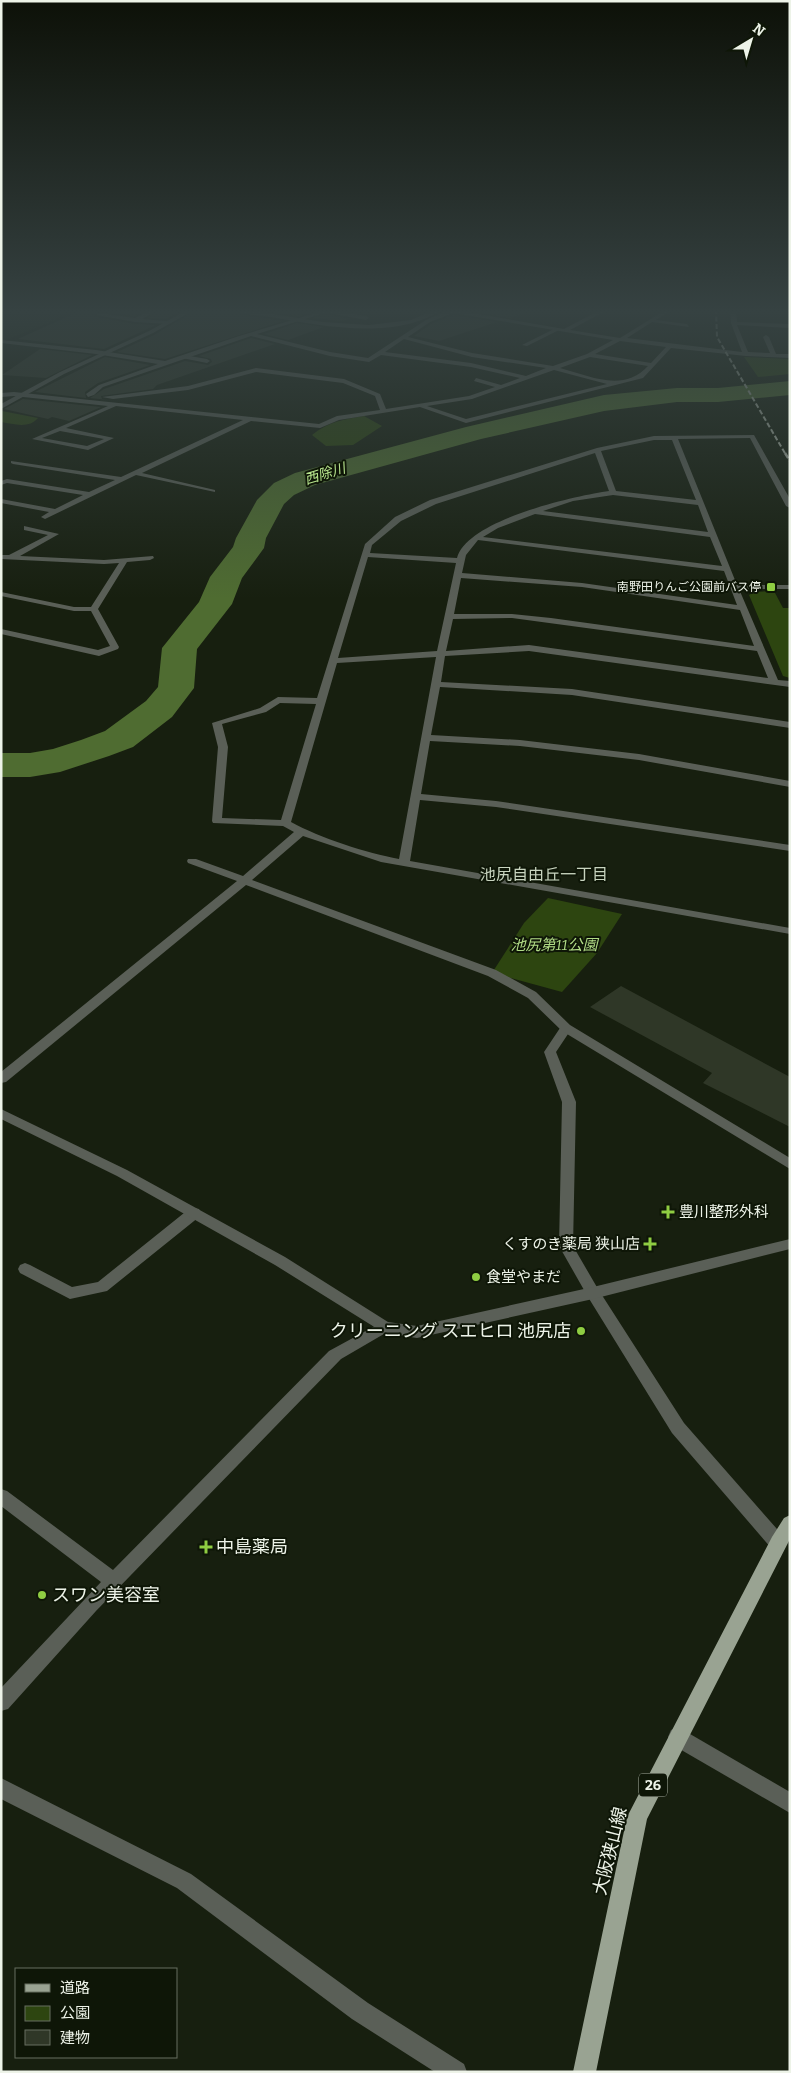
<svg xmlns="http://www.w3.org/2000/svg" width="791" height="2073" font-family="Bitter,'Noto Sans JP',serif">
	<rect width="100%" height="100%" fill="#171f0f"/>
	<path fill="#1f2a15" d="M1,309H73L53,321L1,342Z"/>
	<g fill="#2d4510">
		<path d="M744,357L790,359V374L758,377Z"/>
		<path d="M2,411L38,418C29,429 14,424 1,422Z"/>
		<path d="M364,416L382,426L353,445L326,446L312,435C328,422 344,419 364,416Z"/>
		<path d="M774,591L783,608H790V678L783,676L749,595L754,592Z"/>
		<path d="M548,898L622,914L597,953L562,992L492,973L524,923Z"/>
	</g>
	<g fill="none" stroke-linecap="round" stroke-linejoin="round">
		<path fill="#4f6c31" fill-rule="evenodd" d="M790,381V395L718,402H677L604,411L481,439L315,485L294,495L284,504L266,538L264,548L242,578L232,604L197,649L194,688L172,717L133,747L109,756L60,772L30,777H1V753H30L53,749L81,740L105,731L146,701L158,687L162,648L199,602L210,577L233,547L236,538L257,500L274,483L295,473L466,427L604,395L677,388H718Z"/>
	</g>
	<g fill="#2f3727">
		<path d="M84,309H149L135,316L99,311L94,315L96,317L135,324L156,325L104,349L18,339Z"/>
		<path d="M162,309H185L166,319L148,318Z"/>
		<path d="M198,309H228L239,314L283,321L165,359L117,352L154,335Z"/>
		<path d="M253,309H323L299,316Z"/>
		<path d="M459,309H523L524,313L510,318Z"/>
		<path d="M326,314L349,319L341,321L313,318Z"/>
		<path d="M453,315L497,322L439,341L414,336L431,324Z"/>
		<path d="M297,323L324,327L288,340L264,334Z"/>
		<path d="M251,338L275,344L157,385L153,389L101,396L102,399L108,400L90,398L104,389L185,361L208,365L212,362L211,359L199,356Z"/>
		<path d="M40,349L92,355L46,378L2,375Z"/>
		<path d="M105,357L150,365L98,383L85,392L86,398L35,392Z"/>
		<path d="M23,399L101,407L69,421L52,417L48,419L4,409Z"/>
		<path d="M621,986L790,1077V1127L703,1083L712,1073L590,1007Z"/>
	</g>
	<g fill="none" stroke-linecap="round" stroke-linejoin="round">
		<g fill="#5a5f57" fill-rule="evenodd">
			<path d="M326,309L366,316L369,318L366,320L324,312Z"/>
			<path d="M556,328L561,329L527,346L522,345Z"/>
			<path d="M184,355L207,359L210,361L207,363L182,358Z"/>
			<path d="M566,1024L572,1028L556,1052L576,1102L573,1246L598,1289L684,1423L784,1537L787,1543L784,1549L778,1551L772,1549L672,1433L588,1297L559,1246L562,1102L544,1052L562,1025Z"/>
		</g>
		<g fill="#5a5f57" fill-rule="evenodd">
			<path d="M153,309H160L142,319L166,321L168,324L135,322L96,315L99,313L135,318Z"/>
			<path d="M329,309H337L257,334L330,352L368,358L426,320L446,311L438,309H449L564,329L602,309H609L570,330L620,338L667,309H673L656,320L687,324L689,327L652,322L627,338L742,352L731,323L730,309H736L737,322L790,324V328L737,325L748,352L770,353L763,337L766,335L769,337L776,354H790V358L746,356L671,348L643,378L466,423L420,407L339,420L320,428L251,421L142,473L215,490V492L136,475L45,519L41,517L49,512L1,503V499L55,509L83,495L7,483L1,485V481L7,479L89,492L115,480L13,464L11,463V461L121,477L243,420L116,406L66,428L114,438L88,450L32,439L108,406L14,396L1,397V393L14,392L319,424L337,416L380,410L375,396L343,383L256,372L188,390L113,399L102,397L188,386L256,368L344,379L380,394L386,409L469,396L495,387L474,381L476,378L501,385L520,378L471,367L381,355L369,362L330,356L251,336L103,387L94,395L88,397L86,394L99,385L158,364L96,354L1,343L2,340L96,350L165,361L239,336ZM453,313L613,340L587,354L553,366L472,353L408,337L430,322ZM404,339L472,357L546,368L526,376L471,363L385,352ZM620,341L666,347L651,363L595,354ZM590,357L648,366C623,393 590,376 560,368ZM554,370L607,384L466,419L427,406L472,399ZM60,431L104,439L87,446L42,438Z"/>
			<path d="M754,435L790,499V508L786,506L750,438L678,439L737,585H790V589H739L778,680L790,681V687L529,651L445,656L441,682L572,689L790,722V728L572,695L440,687L431,735L520,740L639,754L790,781V787L639,760L520,746L430,741L421,794L496,801L790,845V851L496,807L420,800L410,861L790,928V934L381,862L303,836L252,880L496,970L536,992L570,1025L790,1158V1169L562,1031L528,998L488,976L246,885L6,1082L1,1083V1072L237,881L188,863L187,861L188,859H196L243,876L294,832L283,826L213,823L212,821L218,747L212,723L260,708L278,697L317,698L365,544L395,517L430,500L597,448L654,436ZM654,440H672L696,500L616,491L601,451ZM595,453L609,491C574,496 467,520 457,558L370,553L372,545L401,521L436,504ZM613,495L698,505L708,532L543,511L573,501ZM535,514L710,537L722,566L483,537L498,528ZM478,540L724,571L737,605L582,583L462,573L466,555ZM368,557L456,563L437,651L338,658ZM461,578L582,587L740,610L754,646L551,618L512,614H454ZM512,618L757,651L768,678L529,645L446,651L453,619ZM436,657L399,859C367,853 320,838 291,822L337,663ZM280,703L316,704L281,820L222,818L228,747L222,724L266,712Z"/>
			<path d="M24,526L59,534L20,556L104,560L153,556L154,558L150,560L127,562L98,609L119,647L118,649L99,656L1,634V629L98,650L110,646L91,611H74L1,596V592L74,607H91L119,563L104,564L1,559V555H9L48,535L24,530Z"/>
			<path d="M194,1208L199,1209L201,1213L199,1217L107,1291L70,1299L20,1273L18,1269L20,1265L25,1263L30,1265L72,1287L98,1282L189,1209Z"/>
			<path d="M384,1321L389,1323L392,1327L389,1331L341,1359L96,1611L8,1709L1,1711V1688L101,1582L1,1506V1489L7,1491L113,1570L329,1351Z"/>
			<path d="M678,1727L790,1792V1813L671,1744L668,1737L671,1730Z"/>
			<path d="M1,1778L191,1874L368,2003L464,2064L467,2072H435L352,2019L177,1888L1,1799Z"/>
		</g>
		<g fill="#5a5f57" fill-rule="evenodd">
			<path d="M189,309H196L153,333L64,374L1,409V404L60,372L149,331Z"/>
			<path d="M230,309H242L323,322L369,325L411,320L436,309H443C397,341 322,326 271,317C259,315 241,315 230,309Z"/>
			<path d="M1,1109L127,1170L285,1257L388,1322L417,1326L593,1287L790,1239V1249L593,1299L417,1338L384,1333L275,1265L117,1176L1,1119Z"/>
		</g>
		<path fill="#99a392" fill-rule="evenodd" d="M790,1515V1539L647,1819L596,2072H573L627,1817L772,1537L784,1518Z"/>
		<path stroke="#a9b0a3" stroke-width="2" stroke-dasharray="5 2.5" stroke-linecap="butt" d="M716,309L717,337L786,455"/>
		<path stroke="#a9b0a3" stroke-width="2.5" stroke-dasharray="6 3" stroke-linecap="butt" d="M785,453L790,461"/>
	</g>
	<linearGradient id="sky" x2="0" y2="1"><stop stop-color="#0d1108"/><stop offset="0.52" stop-color="#364242"/><stop offset="1" stop-color="#364242" stop-opacity="0"/></linearGradient>
	<rect width="791" height="599" fill="url(#sky)"/>
	<g fill="#8fcd42" stroke="#0e1607" stroke-width="2">
		<rect x="766" y="582" width="10" height="10" rx="2.5"/>
		<path d="M665.5 1204.5h5v5h5v5h-5v5h-5v-5h-5v-5h5z"/>
		<path d="M647.5 1236.5h5v5h5v5h-5v5h-5v-5h-5v-5h5z"/>
		<circle cx="476" cy="1277" r="5"/>
		<circle cx="581" cy="1331" r="5"/>
		<path d="M203.5 1539.5h5v5h5v5h-5v5h-5v-5h-5v-5h5z"/>
		<circle cx="42" cy="1595" r="5"/>
	</g>
	<g text-anchor="middle" dominant-baseline="central" stroke-width="4" stroke-linejoin="round" paint-order="stroke">
		<g font-size="12" fill="#edf3e8" stroke="#0e1607" text-anchor="end">
			<text x="761" y="587">南野田りんご公園前バス停</text>
		</g>
		<g font-size="14" font-style="italic" fill="#b8e58e" stroke="#0e1607">
			<text transform="translate(325 474) rotate(-17)">西除川</text>
		</g>
		<rect fill="#0e1607" stroke="#aab1a4" stroke-width="1" x="639" y="1773.5" width="28" height="23" rx="4"/>
		<g font-size="14" font-weight="bold" fill="#edf3e8">
			<text x="653" y="1785">26</text>
		</g>
		<g font-size="15" font-style="italic" fill="#b1dc86" stroke="#0e1607">
			<text x="554" y="945">池尻第11公園</text>
		</g>
		<g font-size="15" fill="#edf3e8" stroke="#0e1607" text-anchor="start">
			<text x="679" y="1212">豊川整形外科</text>
			<text x="640" y="1244" text-anchor="end">くすのき薬局 狭山店</text>
			<text x="486" y="1277">食堂やまだ</text>
		</g>
		<g font-size="16" fill="#c8d4bf" stroke="#0e1607">
			<text x="544" y="874">池尻自由丘一丁目</text>
		</g>
		<g font-size="18" fill="#edf3e8" stroke="#0e1607" text-anchor="start">
			<text x="571" y="1331" text-anchor="end">クリーニング スエヒロ 池尻店</text>
			<text x="216" y="1547">中島薬局</text>
			<text x="52" y="1595">スワン美容室</text>
		</g>
		<g font-size="18" fill="#edf3e8" stroke="#0e1607">
			<text transform="translate(610 1851) rotate(-76)">大阪狭山線</text>
		</g>
	</g>
	<rect width="791" height="2073" fill="none" stroke="#edf3e8" stroke-width="5"/>
	<rect x="15" y="1968" width="162" height="90" fill="#0e1607" stroke="#676e61"/>
	<rect x="25" y="1984" width="25" height="8" fill="#99a392" stroke="#676e61"/>
	<text x="60" y="1993" font-size="15" fill="#edf3e8">道路</text>
	<rect x="25" y="2006" width="25" height="15" fill="#2d4510" stroke="#676e61"/>
	<text x="60" y="2018" font-size="15" fill="#edf3e8">公園</text>
	<rect x="25" y="2030" width="25" height="15" fill="#2f3727" stroke="#676e61"/>
	<text x="60" y="2043" font-size="15" fill="#edf3e8">建物</text>
	<g transform="translate(751 40) rotate(38)" stroke="#0e1607" stroke-width="4" paint-order="stroke">
	<path d="M0-4L9 19L0 12L-9 19Z" fill="#edf3e8"/>
	<text y="-8" font-size="14" font-weight="bold" text-anchor="middle" fill="#edf3e8">N</text>
	</g>
</svg>
